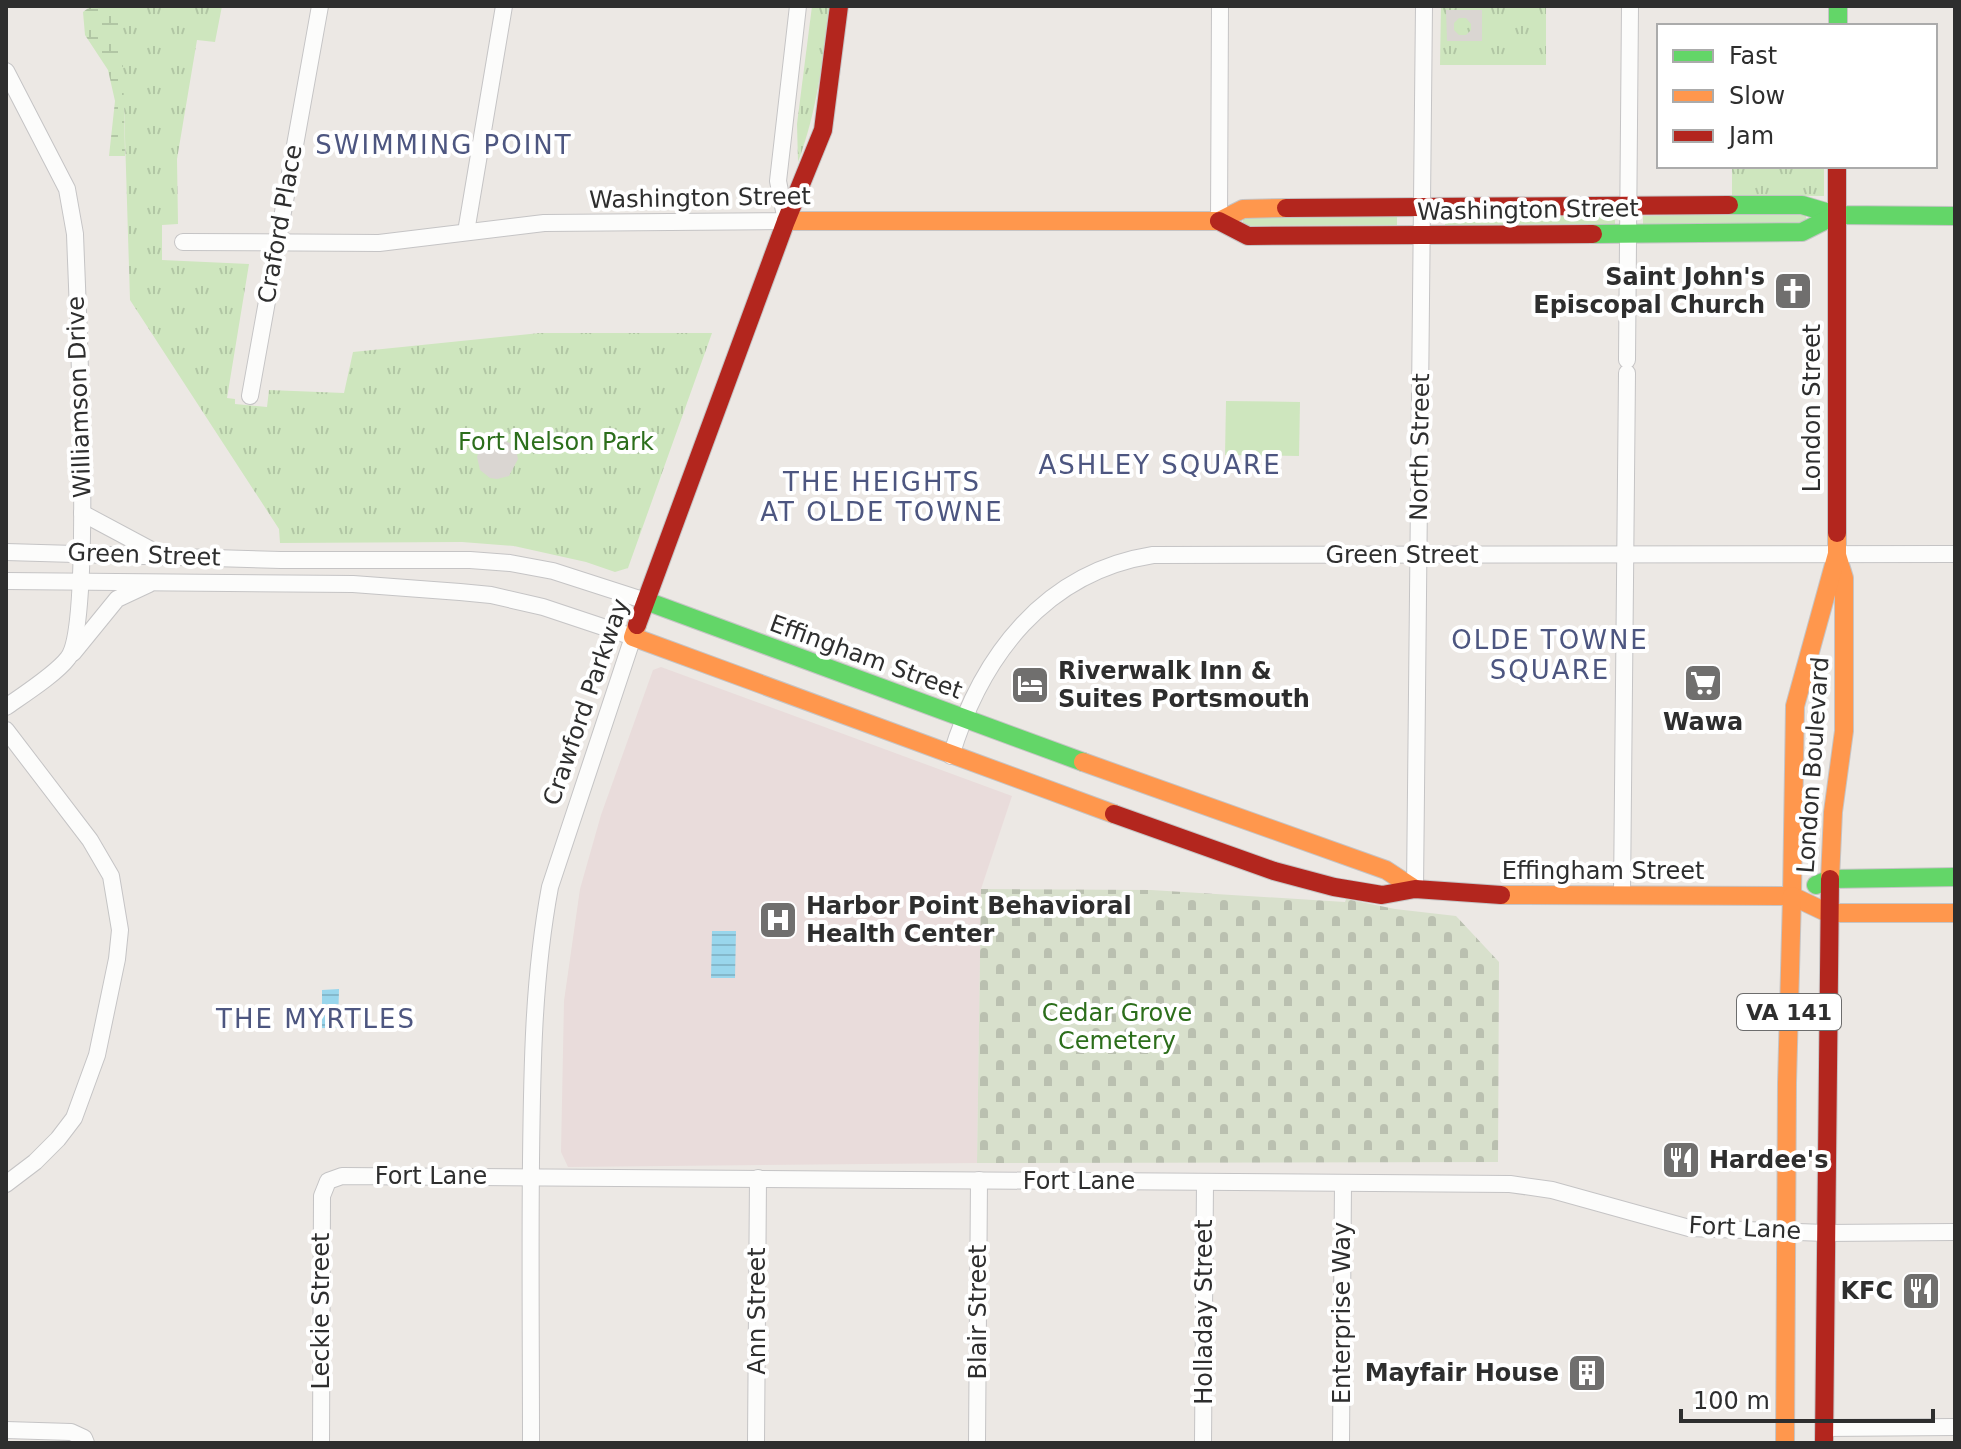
<svg xmlns="http://www.w3.org/2000/svg" width="1961" height="1449" font-family="'DejaVu Sans',sans-serif">
	<defs>
		<pattern id="wetland-marsh" width="20" height="14" patternUnits="userSpaceOnUse" patternTransform="scale(2)"><rect width="20" height="14" fill="#cee6be"/><path d="M1 5h8M5 5V1M11 12h8M15 12V8" fill="none" stroke="#b1c6a4"/></pattern>
		<pattern id="cemetery-stones" width="16" height="16" patternUnits="userSpaceOnUse" patternTransform="scale(2)"><rect width="16" height="16" fill="#d8e0cc"/><path d="M2 7V4a2 2 0 0 1 4 0v3zM10 15v-3a2 2 0 0 1 4 0v3z" fill="#bac0b0"/></pattern>
		<pattern id="park-tufts" width="24" height="20" patternUnits="userSpaceOnUse" patternTransform="scale(2)"><rect width="24" height="20" fill="#cee6be"/><path d="M3 7l-1-3M5 7V3M7 7l1-3M15 17l-1-3M17 17v-4M19 17l1-3" fill="none" stroke="#b1c6a4"/></pattern>
		<pattern id="water-rules" width="6" height="5" patternUnits="userSpaceOnUse" patternTransform="scale(2)"><rect width="6" height="5" fill="#99d6ec"/><path d="M0 2.5h6" fill="none" stroke="#84b8cb"/></pattern>
	</defs>
	<rect width="100%" height="100%" fill="#ece8e4"/>
	<path fill="#e9dcdb" d="M661,667L1012,796L981,889L977,1163L568,1167L561,1152L564,1001L580,889L601,815L653,670Z"/>
	<g fill="#cee6be">
		<path d="M1805,212L1807,223L1643,224V216Z"/>
		<path d="M1615,215V224L1445,225V216Z"/>
		<path d="M1243,217H1397V225L1243,226Z"/>
		<path d="M1226,401L1300,402L1299,456L1225,455Z"/>
	</g>
	<path fill="url(#wetland-marsh)" d="M91,6H181L124,105L125,156H109L115,101L108,70L85,35L83,12Z"/>
	<path fill="url(#cemetery-stones)" d="M981,889L1151,890L1345,902L1346,899L1395,909L1456,916L1499,962L1498,1162L977,1163Z"/>
	<g fill="url(#park-tufts)">
		<path d="M121,6H222L215,42L197,40L177,159L178,224L162,225V260L249,264L227,398L235,399V404L267,407L269,390L344,393L353,352L540,333H712L628,568L615,572L586,562L514,546L462,542L280,543L279,529L130,300Z"/>
		<path d="M812,6H829C823,60 817,111 798,162L797,124Z"/>
		<path d="M1441,6H1546V65H1440Z"/>
		<path d="M1732,166H1824V196L1732,195Z"/>
	</g>
	<g fill="#dad6d2" fill-rule="evenodd">
		<path d="M1446,10H1482V41H1447ZM1459,18H1466L1471,24V30L1466,35H1459L1454,30V23Z"/>
		<path d="M498,437L515,446L518,459L509,476L497,479L490,478L480,470L477,457L481,445Z"/>
	</g>
	<g fill="url(#water-rules)">
		<path d="M712,931H736L735,978H711Z"/>
		<path d="M339,989L338,1028H322V990Z"/>
	</g>
	<g fill="none" stroke-linecap="round" stroke-linejoin="round">
		<g stroke="#c5c4c5" stroke-width="18">
			<g id="street">
				<path d="M6,71L67,189L75,234C77,296 94,625 68,658C56,674 23,695 6,707"/>
				<path d="M1219,221L1220,6"/>
				<path d="M466,232L504,6"/>
				<path d="M183,242L379,243L544,223L786,221L778,181L798,6"/>
				<path d="M1627,360L1630,6"/>
				<path d="M250,396L320,6"/>
				<path d="M82,513L155,552"/>
				<path d="M6,552L281,560H470L510,563L553,571L646,601"/>
				<path d="M6,581L353,584L460,592L491,595L543,607L633,637L550,887C533,978 532,1069 531,1161C530,1255 531,1349 531,1443"/>
				<path d="M73,653L117,599L149,584"/>
				<path d="M6,730L90,840L111,876L120,930L117,959L97,1055L74,1118L58,1139L35,1162L6,1184"/>
				<path d="M951,756C981,656 1045,572 1153,555L1955,554"/>
				<path d="M1415,889L1424,6"/>
				<path d="M1622,894L1627,373"/>
				<path d="M1824,1428L1955,1427"/>
				<path d="M6,1430L71,1432L84,1438L86,1443"/>
				<path d="M321,1443L322,1196L328,1181L342,1176L1510,1184L1552,1190L1689,1228L1825,1233L1955,1232"/>
				<path d="M756,1443L758,1178"/>
				<path d="M977,1443L979,1180"/>
				<path d="M1203,1443L1205,1182"/>
				<path d="M1341,1443L1343,1183"/>
			</g>
		</g>
		<g stroke="#c5c4c5" stroke-width="20">
			<g id="fast">
				<path d="M1838,6V26"/>
				<path d="M1729,205H1802L1836,215L1955,216"/>
				<path d="M1593,234L1802,232L1836,215"/>
				<path d="M646,601L1083,762"/>
				<path d="M1816,885L1830,879L1955,877"/>
			</g>
		</g>
		<g stroke="#c5c4c5" stroke-width="20">
			<g id="slow">
				<path d="M786,221H1219L1243,209L1286,208"/>
				<path d="M637,625L633,637L1114,814"/>
				<path d="M1083,762L1386,870L1415,889"/>
				<path d="M1830,879L1833,812L1844,731V578L1837,555"/>
				<path d="M1501,895L1792,896L1795,706L1837,554V533"/>
				<path d="M1792,896L1828,913H1955"/>
				<path d="M1785,1443L1787,1083L1792,896"/>
			</g>
		</g>
		<g stroke="#c5c4c5" stroke-width="20">
			<g id="jam">
				<path d="M1837,166V533"/>
				<path d="M1286,208L1729,205"/>
				<path d="M1219,221L1248,236L1593,234"/>
				<path d="M637,625L786,221L823,130L839,6"/>
				<path d="M1114,814L1274,871L1334,887L1382,895L1415,889L1501,895"/>
				<path d="M1824,1443L1830,879"/>
			</g>
		</g>
		<use href="#street" stroke="#fcfcfb" stroke-width="16"/>
		<use href="#fast" stroke="#63d668" stroke-width="18"/>
		<use href="#slow" stroke="#ff974d" stroke-width="18"/>
		<use href="#jam" stroke="#b3261e" stroke-width="18"/>
	</g>
	<defs>
		<g id="church-square" transform="scale(2)"><rect x="-9" y="-9" width="18" height="18" rx="4" fill="#706f6e" stroke="#fff"/><path d="M-1.2-6h2.4v3.5h3.3v2.4h-3.3V6h-2.4V-.1h-3.3v-2.4h3.3Z" fill="#fff"/></g>
		<g id="supermarket-square" transform="scale(2)"><rect x="-9" y="-9" width="18" height="18" rx="4" fill="#706f6e" stroke="#fff"/><path d="M-6-5.5h2.5l.6 2H6L4.5 2H-2.5L-4.4-4H-6ZM-1.5 3.2a1.3 1.3 0 1 0 .1 0ZM3 3.2a1.3 1.3 0 1 0 .1 0Z" fill="#fff"/></g>
		<g id="hotel-square" transform="scale(2)"><rect x="-9" y="-9" width="18" height="18" rx="4" fill="#706f6e" stroke="#fff"/><path d="M-6-4.5h1.5V1H6V5H4.5V3h-9V5H-6ZM-4 0a1.8 1.8 0 1 1 3.6 0ZM.5 0V-2.5h3Q6-2.5 6 0Z" fill="#fff"/></g>
		<g id="hospital-square" transform="scale(2)"><rect x="-9" y="-9" width="18" height="18" rx="4" fill="#706f6e" stroke="#fff"/><path d="M-5-5h3v3.5h4V-5h3V5h-3V1.5h-4V5h-3Z" fill="#fff"/></g>
		<g id="restaurant-square" transform="scale(2)"><rect x="-9" y="-9" width="18" height="18" rx="4" fill="#706f6e" stroke="#fff"/><path d="M-5-6h1v4h1v-4h1v4h1v-4h1v5L-1.5 .5V6h-2V.5L-5-1ZM5-6V6H3V1.5H1.5Q1.5-4 5-6Z" fill="#fff"/></g>
		<g id="building-square" transform="scale(2)"><rect x="-9" y="-9" width="18" height="18" rx="4" fill="#706f6e" stroke="#fff"/><path d="M-4-6H4V6H1V3H-1V6H-4ZM-2.5-4.3h1.7v1.8h-1.7ZM.8-4.3h1.7v1.8H.8ZM-2.5-1h1.7V.8h-1.7ZM.8-1h1.7V.8H.8Z" fill="#fff"/></g>
	</defs>
	<g fill-rule="evenodd">
		<use href="#church-square" x="1793" y="291"/>
		<use href="#supermarket-square" x="1703" y="683"/>
		<use href="#hotel-square" x="1030" y="685"/>
		<use href="#hospital-square" x="778" y="920"/>
		<use href="#restaurant-square" x="1681" y="1160"/>
		<use href="#restaurant-square" x="1921" y="1291"/>
		<use href="#building-square" x="1587" y="1373"/>
	</g>
	<g text-anchor="middle" dominant-baseline="central" stroke-width="8" stroke-linejoin="round" paint-order="stroke">
		<rect fill="#fff" stroke="#6d6d6d" stroke-width="2" x="1737" y="994" width="104" height="36" rx="6"/>
		<g font-size="22" font-weight="bold" fill="#2e2e2e">
			<text x="1789" y="1012">VA 141</text>
		</g>
		<g font-size="24" fill="#2e2e2e" stroke="#fff">
			<text transform="translate(700 198) rotate(-1)">Washington Street</text>
			<text transform="translate(1528 210) rotate(-1)">Washington Street</text>
			<text transform="translate(280 224) rotate(-80)">Craford Place</text>
			<text transform="translate(79 397) rotate(-92)">Williamson Drive</text>
			<text transform="translate(1812 408) rotate(-90)">London Street</text>
			<text transform="translate(1420 447) rotate(-89)">North Street</text>
			<text transform="translate(144 555) rotate(2)">Green Street</text>
			<text x="1402" y="555">Green Street</text>
			<text transform="translate(866 657) rotate(20)">Effingham Street</text>
			<text transform="translate(586 702) rotate(-71)">Crawford Parkway</text>
			<text transform="translate(1813 765) rotate(-86)">London Boulevard</text>
			<text x="1603" y="871">Effingham Street</text>
			<text x="431" y="1176">Fort Lane</text>
			<text x="1079" y="1181">Fort Lane</text>
			<text transform="translate(1745 1228) rotate(3)">Fort Lane</text>
			<text transform="translate(321 1311) rotate(-90)">Leckie Street</text>
			<text transform="translate(757 1311) rotate(-90)">Ann Street</text>
			<text transform="translate(978 1312) rotate(-90)">Blair Street</text>
			<text transform="translate(1204 1312) rotate(-90)">Holladay Street</text>
			<text transform="translate(1342 1313) rotate(-90)">Enterprise Way</text>
		</g>
		<g font-size="24" font-weight="bold" fill="#2e2e2e" stroke="#fff" text-anchor="end">
			<text x="1765" y="277">Saint John's<tspan x="1765" dy="28">Episcopal Church</tspan></text>
			<text x="1058" y="671" text-anchor="start">Riverwalk Inn &amp;<tspan x="1058" dy="28">Suites Portsmouth</tspan></text>
			<text x="1703" y="722" text-anchor="middle">Wawa</text>
			<text x="806" y="906" text-anchor="start">Harbor Point Behavioral<tspan x="806" dy="28">Health Center</tspan></text>
			<text x="1709" y="1160" text-anchor="start">Hardee's</text>
			<text x="1893" y="1291">KFC</text>
			<text x="1559" y="1373">Mayfair House</text>
		</g>
		<g font-size="24" fill="#2c6e1b" stroke="#fff">
			<text x="556" y="442">Fort Nelson Park</text>
			<text x="1117" y="1013">Cedar Grove<tspan x="1117" dy="28">Cemetery</tspan></text>
		</g>
		<g font-size="26" letter-spacing="2" fill="#4d5680" stroke="#fff">
			<text x="444" y="145">SWIMMING POINT</text>
			<text x="1160" y="465">ASHLEY SQUARE</text>
			<text x="882" y="482">THE HEIGHTS<tspan x="882" dy="30">AT OLDE TOWNE</tspan></text>
			<text x="1550" y="640">OLDE TOWNE<tspan x="1550" dy="30">SQUARE</tspan></text>
			<text x="316" y="1019">THE MYRTLES</text>
		</g>
	</g>
	<rect width="1961" height="1449" fill="none" stroke="#2e2e2e" stroke-width="16"/>
	<rect x="1657" y="24" width="280" height="144" fill="#ffffff" stroke="#ababab" stroke-width="2"/>
	<rect x="1673" y="50" width="40" height="12" fill="#63d668" stroke="#ababab" stroke-width="2"/>
	<text x="1729" y="64" font-size="24" fill="#2e2e2e">Fast</text>
	<rect x="1673" y="90" width="40" height="12" fill="#ff974d" stroke="#ababab" stroke-width="2"/>
	<text x="1729" y="104" font-size="24" fill="#2e2e2e">Slow</text>
	<rect x="1673" y="130" width="40" height="12" fill="#b3261e" stroke="#ababab" stroke-width="2"/>
	<text x="1729" y="144" font-size="24" fill="#2e2e2e">Jam</text>
	<path d="M1681 1409v12h252v-12" fill="none" stroke="#2e2e2e" stroke-width="4"/>
	<text x="1693" y="1409" font-size="24" fill="#2e2e2e" stroke="#ffffff" stroke-width="6" paint-order="stroke">100 m</text>
</svg>
